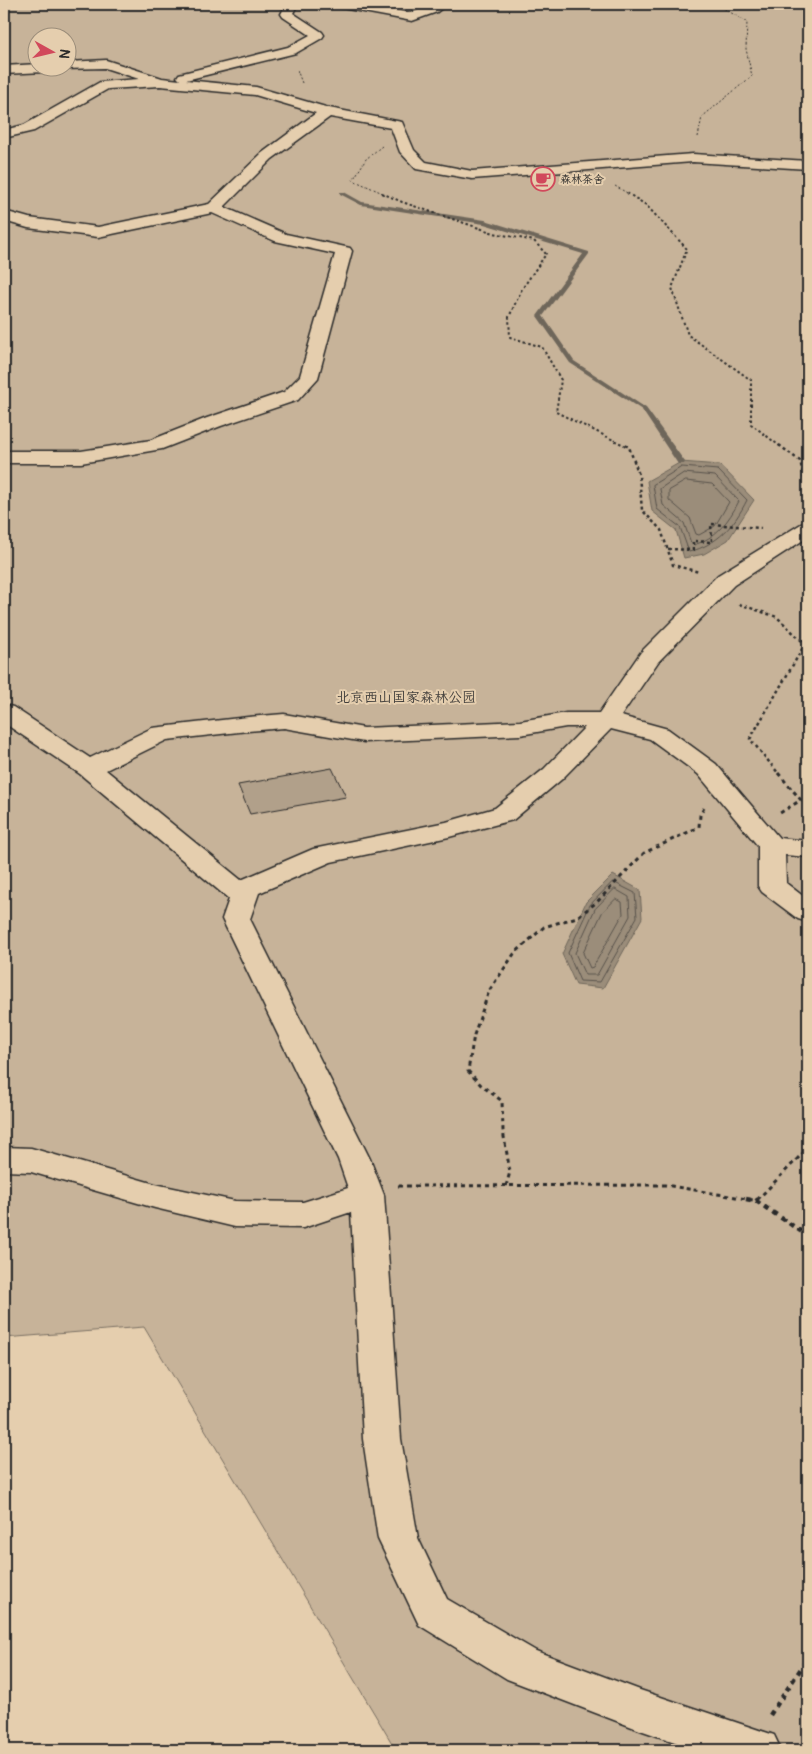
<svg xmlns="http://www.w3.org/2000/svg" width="812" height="1754" font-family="Pangolin,'LXGW WenKai TC',sans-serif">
	<rect width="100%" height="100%" fill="#e5ceae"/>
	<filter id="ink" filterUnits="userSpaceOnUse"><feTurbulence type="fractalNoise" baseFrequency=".02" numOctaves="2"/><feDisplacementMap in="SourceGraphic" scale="10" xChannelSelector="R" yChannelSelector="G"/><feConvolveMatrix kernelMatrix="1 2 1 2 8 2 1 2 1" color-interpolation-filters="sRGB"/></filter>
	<g filter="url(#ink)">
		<path fill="#c7b399" stroke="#796f62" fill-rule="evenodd" d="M4,4H808V1750H396L144,1327L4,1338ZM38,38H68V68H38Z"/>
		<g fill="#9b8d7a" stroke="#6e665a">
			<path d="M681,462L720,465L754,500L728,540L704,554L684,558L676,530L652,511L647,481Z"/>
			<path d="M613,875L640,890L642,918L603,988L576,985L562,954L586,902Z"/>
		</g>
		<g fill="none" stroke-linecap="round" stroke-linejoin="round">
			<g stroke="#58524b" stroke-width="1">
				<path d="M682,467L718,470L747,500C734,526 718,544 689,552L680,527L657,509L653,485Z"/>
				<path d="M684,473L715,476L739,501C729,521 716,538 694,545L691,543L684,523L663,505L660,489Z"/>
				<path d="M686,481L712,484L729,502L715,526L699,535L696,534L690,518L669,500V491Z"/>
				<path d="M613,882L635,893L637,917L600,982L580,981L568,953L590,905Z"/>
				<path d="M615,889L629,897L630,916L597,975H585L575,953L595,909Z"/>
				<path d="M616,899L622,902L623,914L593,967L590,968L583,953L602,913Z"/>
			</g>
			<path fill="#6e665a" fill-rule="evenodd" d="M340,192H344L362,202L485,220L589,252V254L543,316L574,361L646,408L685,462L684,464H678L642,410L570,363L537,316L583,254L484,224L361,205L340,194Z"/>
		</g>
		<path fill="#b1a08a" stroke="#2b2b2b" d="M332,768L346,797L250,814L238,785Z"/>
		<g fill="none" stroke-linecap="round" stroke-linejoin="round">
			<g stroke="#2b2b2b" stroke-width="3">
				<g id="minor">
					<path d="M286,4H298L293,13L322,32L324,35L322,38L296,53L186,80L256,87L329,108L402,122L414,150L426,162L472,171L693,154L808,161V169L693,162L472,179L416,169L400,152L391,128L330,117L272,159L224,207L286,234L350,248L352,251L318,378L298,400L221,426L162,449L81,463H4V451H81L151,440L207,418L284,392L300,376L335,254L275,241L212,213L98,237L28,228L4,221V211L29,218L98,227L209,204L262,153L316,113L255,95L160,86L108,89L34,131L4,138V130L24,125L100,82L139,79L105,68L63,69L68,68V62L106,60L162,78L180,80L177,77L179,74L288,47L310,35L283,17L281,14Z"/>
					<path d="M336,4H360L411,13L433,4H447L437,12L412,21L342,8Z"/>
					<path d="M38,64V68H50L44,72L4,74V66Z"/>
					<path d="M808,522V537L734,585L658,662L621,716L668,729L716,764L779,838L808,841V857L785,855L786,883L808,900V922L798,919L762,892L758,886V846L698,774L650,739L611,729L562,779L513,820L449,837L331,862L259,893L250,919L370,1159L384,1195L401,1439L418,1538L447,1599L536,1651L640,1690L774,1735L781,1750H698L640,1730L507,1679L419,1625L378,1539L363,1439L351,1212L303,1228L235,1227L155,1208L31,1172L4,1171V1147L31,1148L155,1184L235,1201L303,1202L348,1188L338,1159L222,919L229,899L80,774L4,723V705L13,707L90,758L152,728L248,717L284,714L364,728L520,721L566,713H599L641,652L718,575L801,524ZM566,727H585L544,769L495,808L446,822L313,849L241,880L106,770L167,740L248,731L284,728L364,742L520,735Z"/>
				</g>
			</g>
			<g stroke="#2b2b2b" stroke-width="1" stroke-dasharray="2 2" stroke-linecap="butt">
				<path d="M297,70L302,83"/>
				<path d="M698,137L702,117L752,76L746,49L747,22L716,4"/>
				<path d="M382,146L366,159L353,180L385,194"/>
				<path d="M615,186L629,194"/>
			</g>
			<g stroke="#2b2b2b" stroke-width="2" stroke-dasharray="2.5 2.5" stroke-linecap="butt">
				<path d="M382,193L402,202L494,233L534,241L546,254L522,289L509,317L510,337L542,347L561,380L556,412L628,447"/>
				<path d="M627,193L646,205L687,249L672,288L688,335L751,380V424L781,447"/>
			</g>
			<g stroke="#2b2b2b" stroke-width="2.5" stroke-dasharray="3 3" stroke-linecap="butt">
				<path d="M625,445L629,447L639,475L642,510L661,530L673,565L699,572"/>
				<path d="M779,445L800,461L808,493"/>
				<path d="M668,549L693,550V541L712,542L711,524L761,528"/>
				<path d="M739,604L777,617L805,644L750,739L779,774"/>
			</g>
			<g stroke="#2b2b2b" stroke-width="3" stroke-dasharray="4 4" stroke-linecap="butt">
				<path d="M778,773L801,800L780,813"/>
				<path d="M398,1186L665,1185L753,1200"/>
				<path d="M506,1186L510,1172L503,1131L502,1101L481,1085L468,1071L474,1035L489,991L514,954L544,927L577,917L597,902L644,853L699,827L700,815L704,808"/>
				<path d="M757,1200L808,1148"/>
			</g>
			<g stroke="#2b2b2b" stroke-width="4.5" stroke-dasharray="5 5" stroke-linecap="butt">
				<path d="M746,1199L756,1201L808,1236"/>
				<path d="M756,1201L758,1199"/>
				<path d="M770,1715L808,1658"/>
			</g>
			<use href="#minor" fill="#e5ceae" fill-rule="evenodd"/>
		</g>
	</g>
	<defs>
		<g id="cafe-ring" transform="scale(1.25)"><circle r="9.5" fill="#e5ceae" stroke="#d1495b" stroke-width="1.5"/><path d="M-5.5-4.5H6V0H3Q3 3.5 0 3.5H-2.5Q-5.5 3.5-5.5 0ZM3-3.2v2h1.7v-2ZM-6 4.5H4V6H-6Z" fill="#d1495b"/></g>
	</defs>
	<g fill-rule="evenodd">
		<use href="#cafe-ring" x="543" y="179"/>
	</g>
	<g text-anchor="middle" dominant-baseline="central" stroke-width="4" stroke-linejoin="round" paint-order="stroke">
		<g font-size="11" fill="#2b2b2b" stroke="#e5ceae" text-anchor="start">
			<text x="560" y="179">森林茶舍</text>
		</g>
		<g font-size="14" fill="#423f3c" stroke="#e5ceae">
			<text x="406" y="697">北京西山国家森林公园</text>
		</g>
	</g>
	<rect width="812" height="1754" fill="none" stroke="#e5ceae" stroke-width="20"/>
	<rect x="10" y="10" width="792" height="1734" fill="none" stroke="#2b2b2b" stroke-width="2" filter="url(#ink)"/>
	<g transform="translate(52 52) rotate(98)"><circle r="24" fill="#e5ceae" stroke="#9b8d7a"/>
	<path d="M0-4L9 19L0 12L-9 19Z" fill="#d1495b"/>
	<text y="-8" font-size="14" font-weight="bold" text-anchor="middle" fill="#2b2b2b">N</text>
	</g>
</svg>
